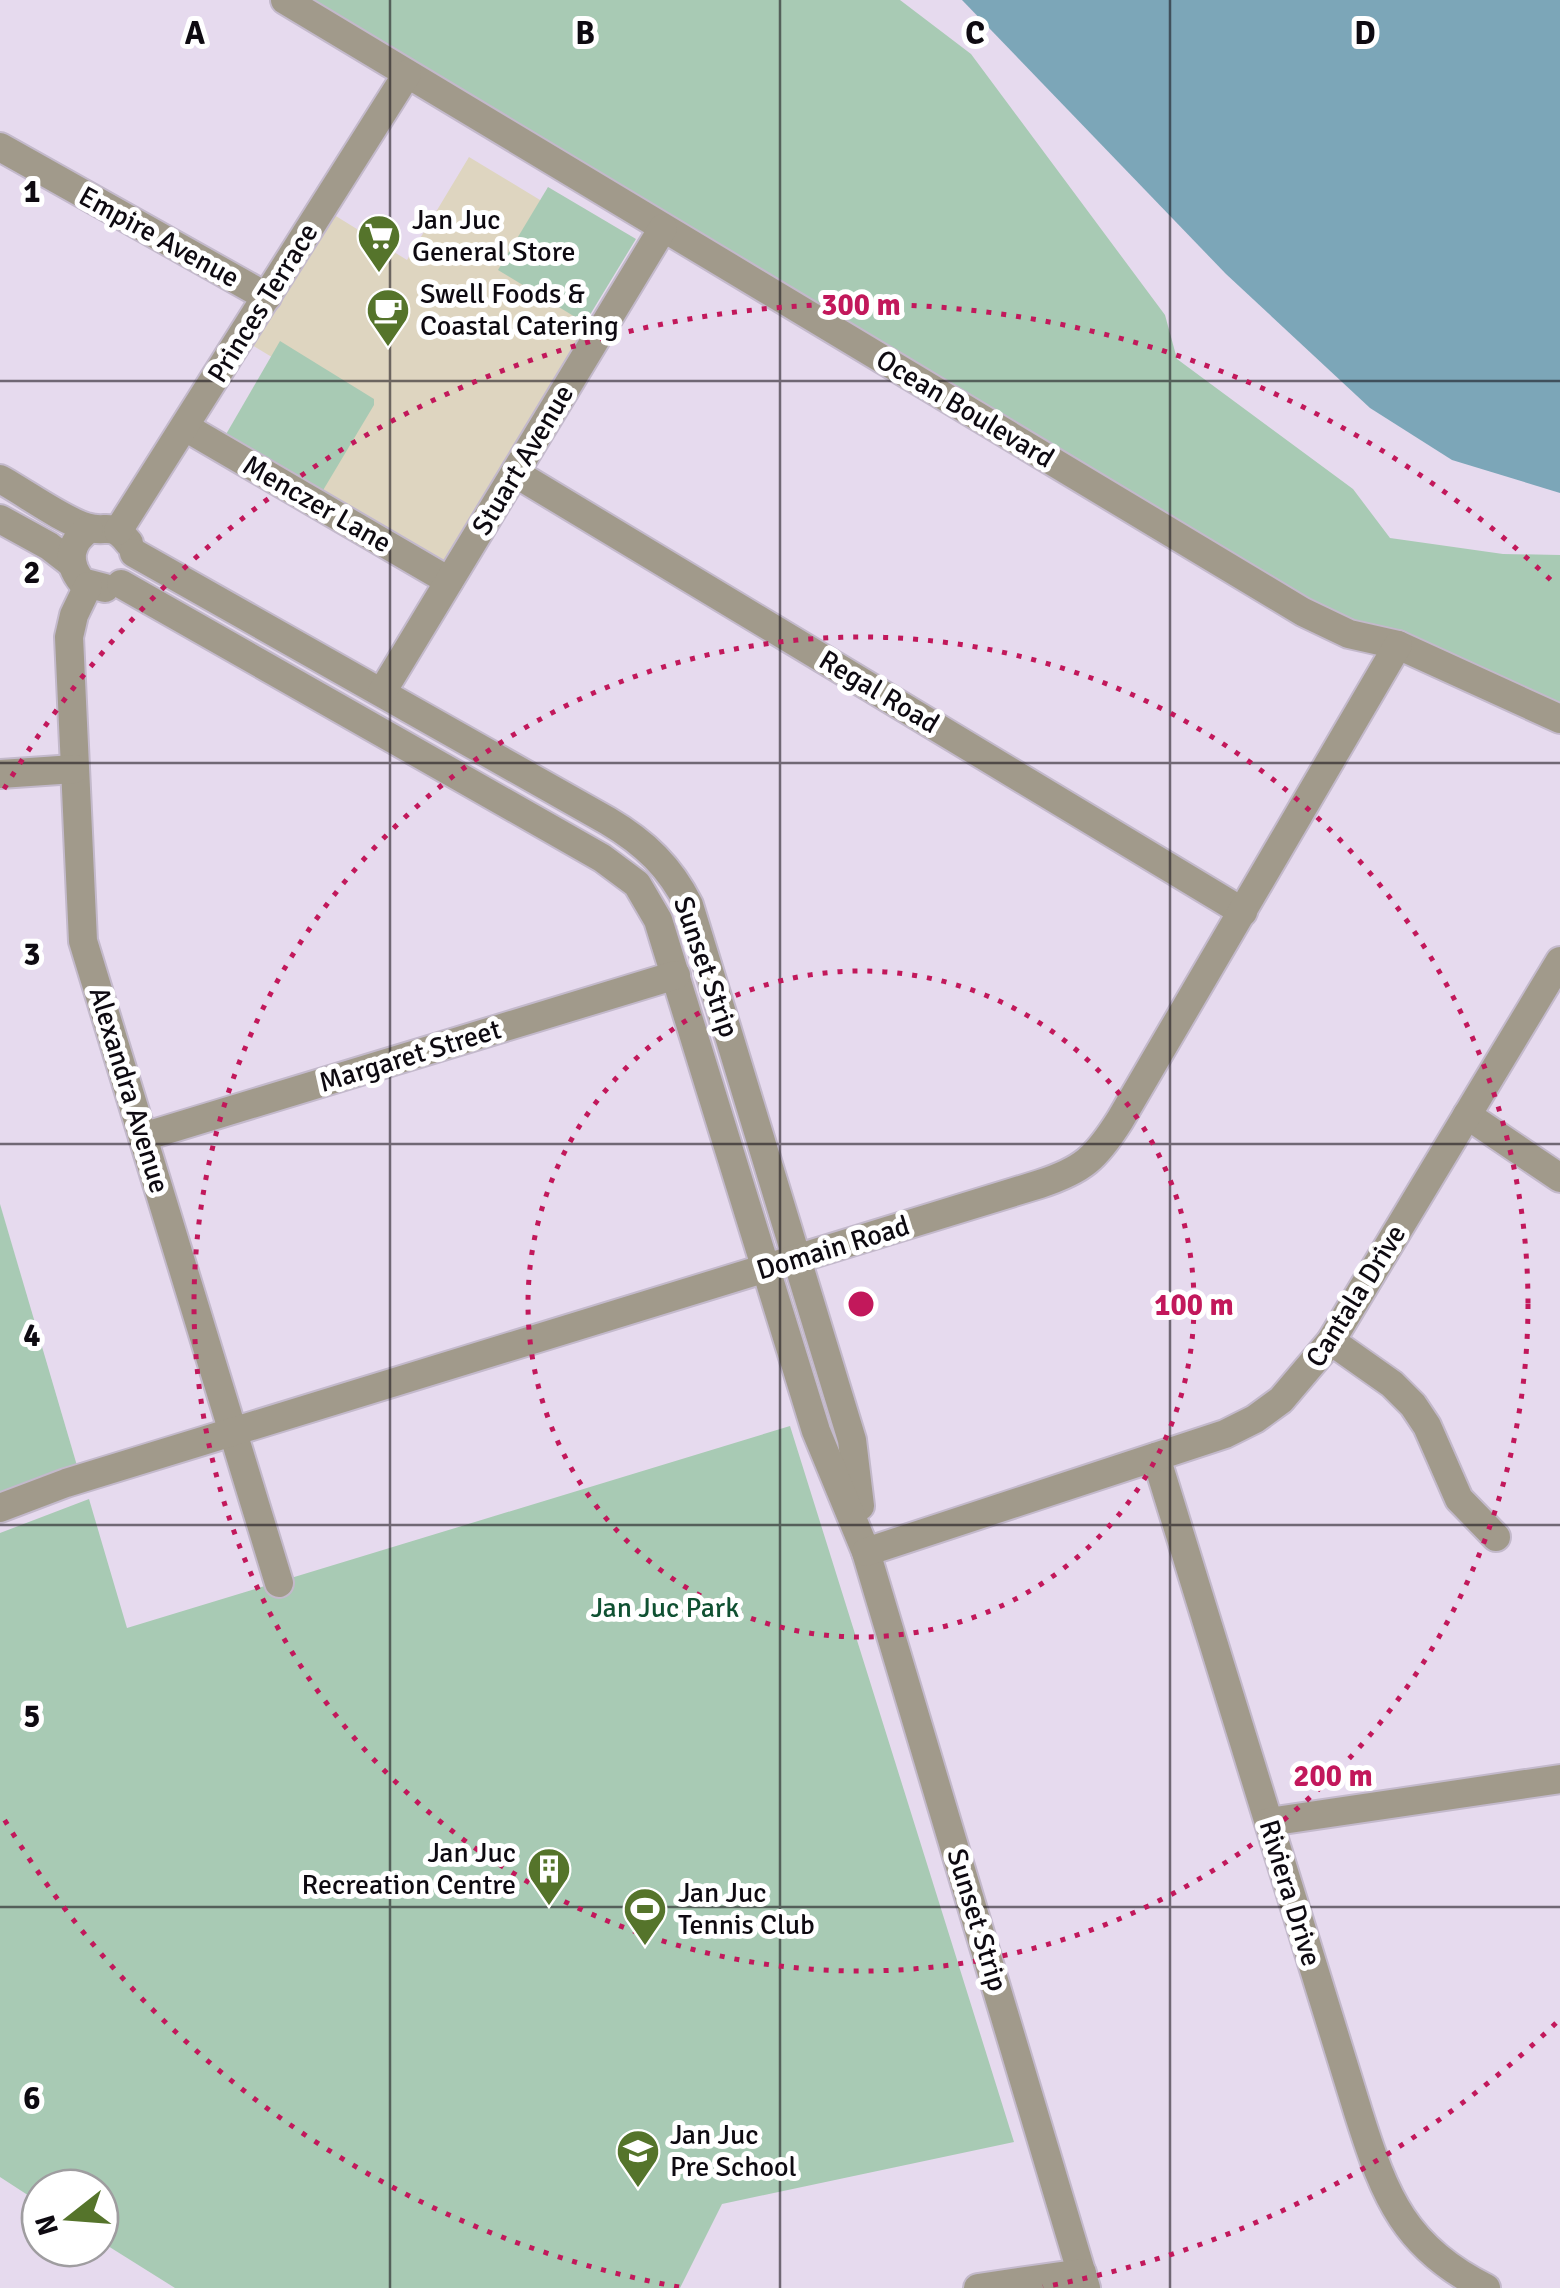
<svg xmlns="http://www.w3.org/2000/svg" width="1560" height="2288" font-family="Signika,sans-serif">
	<rect width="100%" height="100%" fill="#e6daee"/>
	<path fill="#ded5c0" d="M469,157L545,203L508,267L595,323L447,572L308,489L356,408L252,345L331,213L407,260Z"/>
	<g fill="#a8cab4">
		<path d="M287,0H900L971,54L1165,315L1177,359L1353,489L1390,538L1503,554L1560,555V719L1349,634Z"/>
		<path d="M548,187L636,239L585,323L498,270Z"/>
		<path d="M280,341L374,399V405L322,492L225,436Z"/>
		<path d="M0,1204L78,1469L0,1493Z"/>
		<path d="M790,1426L1014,2142L722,2204L680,2288H175L100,2241V2188H40V2203L0,2177V1533L89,1499L127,1628Z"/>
	</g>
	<path fill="#7ca6b8" d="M962,0H1560V493L1452,460L1370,408L1226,274Z"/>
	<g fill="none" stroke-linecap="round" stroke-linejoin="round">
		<g stroke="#c3b9cb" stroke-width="32">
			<g id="minor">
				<path d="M285,0L1303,612L1349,634L1398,645L1560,719"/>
				<path d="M0,147L267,297"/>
				<path d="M185,427L449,581"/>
				<path d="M515,473L1243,912"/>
				<path d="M0,479C24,492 62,520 86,527C107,534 111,520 129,543"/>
				<path d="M0,519L49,546L71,563"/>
				<path d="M89,529C69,543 66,562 82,582L105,588"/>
				<path d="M118,531L407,74"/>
				<path d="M134,553L608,821C645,843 670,867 689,905L852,1440L860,1506"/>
				<path d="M121,584L602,858L637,884L658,920L816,1431L866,1552L1086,2288"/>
				<path d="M88,586L74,615L69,637L83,941L279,1583"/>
				<path d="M382,692L663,228"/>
				<path d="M0,774L74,769"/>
				<path d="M1467,1115L1560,1178"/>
				<path d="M143,1137L676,975"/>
				<path d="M1331,1341L1392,1384L1413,1405L1427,1426L1459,1499L1496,1537"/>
				<path d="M1156,1457L1359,2115C1385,2197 1405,2248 1486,2288"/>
				<path d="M0,1508L66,1483L1040,1184C1083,1170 1096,1158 1120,1120L1398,645"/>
				<path d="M866,1552L1225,1434L1255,1419L1281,1400L1331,1341L1560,961"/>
				<path d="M1269,1822L1560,1779"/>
				<path d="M978,2288L1082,2273"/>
			</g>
		</g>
		<use href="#minor" stroke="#a19a8b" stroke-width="28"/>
	</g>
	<path fill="none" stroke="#0e0a11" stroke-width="2.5" stroke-opacity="0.55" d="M390,0V2288M780,0V2288M1170,0V2288M0,381H1560M0,763H1560M0,1144H1560M0,1525H1560M0,1907H1560"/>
	<g fill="none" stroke="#c2185b" stroke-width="5" stroke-dasharray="5 10">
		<circle cx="861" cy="1304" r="333"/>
		<circle cx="861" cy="1304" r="667"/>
		<path d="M1556 2023A1000 1000 0 0 1 1043 2287M679 2287A1000 1000 0 0 1 4 1819M4 789A1000 1000 0 0 1 1556 585"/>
	</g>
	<defs>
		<g id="supermarket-pin" transform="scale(2.25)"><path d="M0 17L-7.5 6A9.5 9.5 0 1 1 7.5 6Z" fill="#55742b" stroke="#fff"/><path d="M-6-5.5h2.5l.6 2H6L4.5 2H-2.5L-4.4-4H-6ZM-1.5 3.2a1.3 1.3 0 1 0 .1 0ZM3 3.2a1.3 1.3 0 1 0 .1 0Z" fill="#fff"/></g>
		<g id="cafe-pin" transform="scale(2.25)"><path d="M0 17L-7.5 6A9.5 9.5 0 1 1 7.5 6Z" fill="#55742b" stroke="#fff"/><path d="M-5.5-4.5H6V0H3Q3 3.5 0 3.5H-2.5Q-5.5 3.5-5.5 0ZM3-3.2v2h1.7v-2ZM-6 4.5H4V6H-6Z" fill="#fff"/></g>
		<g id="building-pin" transform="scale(2.25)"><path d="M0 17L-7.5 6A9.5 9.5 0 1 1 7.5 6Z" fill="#55742b" stroke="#fff"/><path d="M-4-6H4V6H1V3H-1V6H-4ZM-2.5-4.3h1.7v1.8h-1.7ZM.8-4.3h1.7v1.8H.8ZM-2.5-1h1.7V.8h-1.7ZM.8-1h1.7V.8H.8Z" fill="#fff"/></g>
		<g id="stadium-pin" transform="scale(2.25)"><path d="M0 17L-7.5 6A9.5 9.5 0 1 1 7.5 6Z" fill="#55742b" stroke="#fff"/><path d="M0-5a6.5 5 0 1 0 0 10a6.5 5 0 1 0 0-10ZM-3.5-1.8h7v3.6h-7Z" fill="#fff"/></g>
		<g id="school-pin" transform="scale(2.25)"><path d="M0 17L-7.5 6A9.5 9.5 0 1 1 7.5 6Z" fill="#55742b" stroke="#fff"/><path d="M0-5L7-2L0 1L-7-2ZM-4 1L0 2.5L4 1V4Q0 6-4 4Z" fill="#fff"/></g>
	</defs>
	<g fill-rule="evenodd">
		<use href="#supermarket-pin" x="379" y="236"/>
		<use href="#cafe-pin" x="388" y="310"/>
		<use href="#building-pin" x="549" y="1869"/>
		<use href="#stadium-pin" x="645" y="1909"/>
		<use href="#school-pin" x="638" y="2151"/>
	</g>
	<g text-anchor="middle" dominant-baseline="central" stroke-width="10" stroke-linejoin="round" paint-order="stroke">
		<g font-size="28" fill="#0e0a11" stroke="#fff" text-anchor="start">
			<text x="412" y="220">Jan Juc<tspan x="412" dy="32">General Store</tspan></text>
			<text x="420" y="294">Swell Foods &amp;<tspan x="420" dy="32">Coastal Catering</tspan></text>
			<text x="516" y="1853" text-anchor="end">Jan Juc<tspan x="516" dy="32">Recreation Centre</tspan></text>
			<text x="678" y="1893">Jan Juc<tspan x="678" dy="32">Tennis Club</tspan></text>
			<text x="670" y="2135">Jan Juc<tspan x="670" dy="32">Pre School</tspan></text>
		</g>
		<g font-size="28" fill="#0e0a11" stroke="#fff">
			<text transform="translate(159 237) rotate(29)">Empire Avenue</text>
			<text transform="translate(263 303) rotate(-58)">Princes Terrace</text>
			<text transform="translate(965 409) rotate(31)">Ocean Boulevard</text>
			<text transform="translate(523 460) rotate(-59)">Stuart Avenue</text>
			<text transform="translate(317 504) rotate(30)">Menczer Lane</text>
			<text transform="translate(879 692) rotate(31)">Regal Road</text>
			<text transform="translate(706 967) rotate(71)">Sunset Strip</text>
			<text transform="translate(410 1056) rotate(-17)">Margaret Street</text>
			<text transform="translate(129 1090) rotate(73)">Alexandra Avenue</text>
			<text transform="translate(833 1248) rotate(-17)">Domain Road</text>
			<text transform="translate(1356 1296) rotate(-58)">Cantala Drive</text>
			<text transform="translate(1290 1893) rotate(73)">Riviera Drive</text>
			<text transform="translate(977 1920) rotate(73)">Sunset Strip</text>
		</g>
		<g font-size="28" fill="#105132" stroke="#fff">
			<text x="665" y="1608">Jan Juc Park</text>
		</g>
	</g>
	<g font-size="32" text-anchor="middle" font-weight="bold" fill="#0e0a11" stroke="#fff" stroke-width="10" stroke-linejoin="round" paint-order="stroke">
		<text x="195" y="44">A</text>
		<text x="585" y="44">B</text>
		<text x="975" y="44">C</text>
		<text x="1365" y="44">D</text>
		<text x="32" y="202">1</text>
		<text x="32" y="583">2</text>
		<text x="32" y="965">3</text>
		<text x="32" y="1346">4</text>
		<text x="32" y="1727">5</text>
		<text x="32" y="2109">6</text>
	</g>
	<circle cx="861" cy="1304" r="15" fill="#c2185b" stroke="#fff" stroke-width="5"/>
	<g font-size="30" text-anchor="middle" font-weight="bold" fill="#c2185b" stroke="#fff" stroke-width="10" stroke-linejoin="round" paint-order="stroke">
		<text x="861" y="315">300 m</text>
		<text x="1194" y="1315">100 m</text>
		<text x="1333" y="1786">200 m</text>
	</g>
	<g transform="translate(70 2218) rotate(253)"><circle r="48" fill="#ffffff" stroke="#9f9da0" stroke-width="2.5"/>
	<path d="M0-8L18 38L0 25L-18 38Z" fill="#55742b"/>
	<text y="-15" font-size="28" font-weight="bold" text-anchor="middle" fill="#0e0a11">N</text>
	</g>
</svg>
